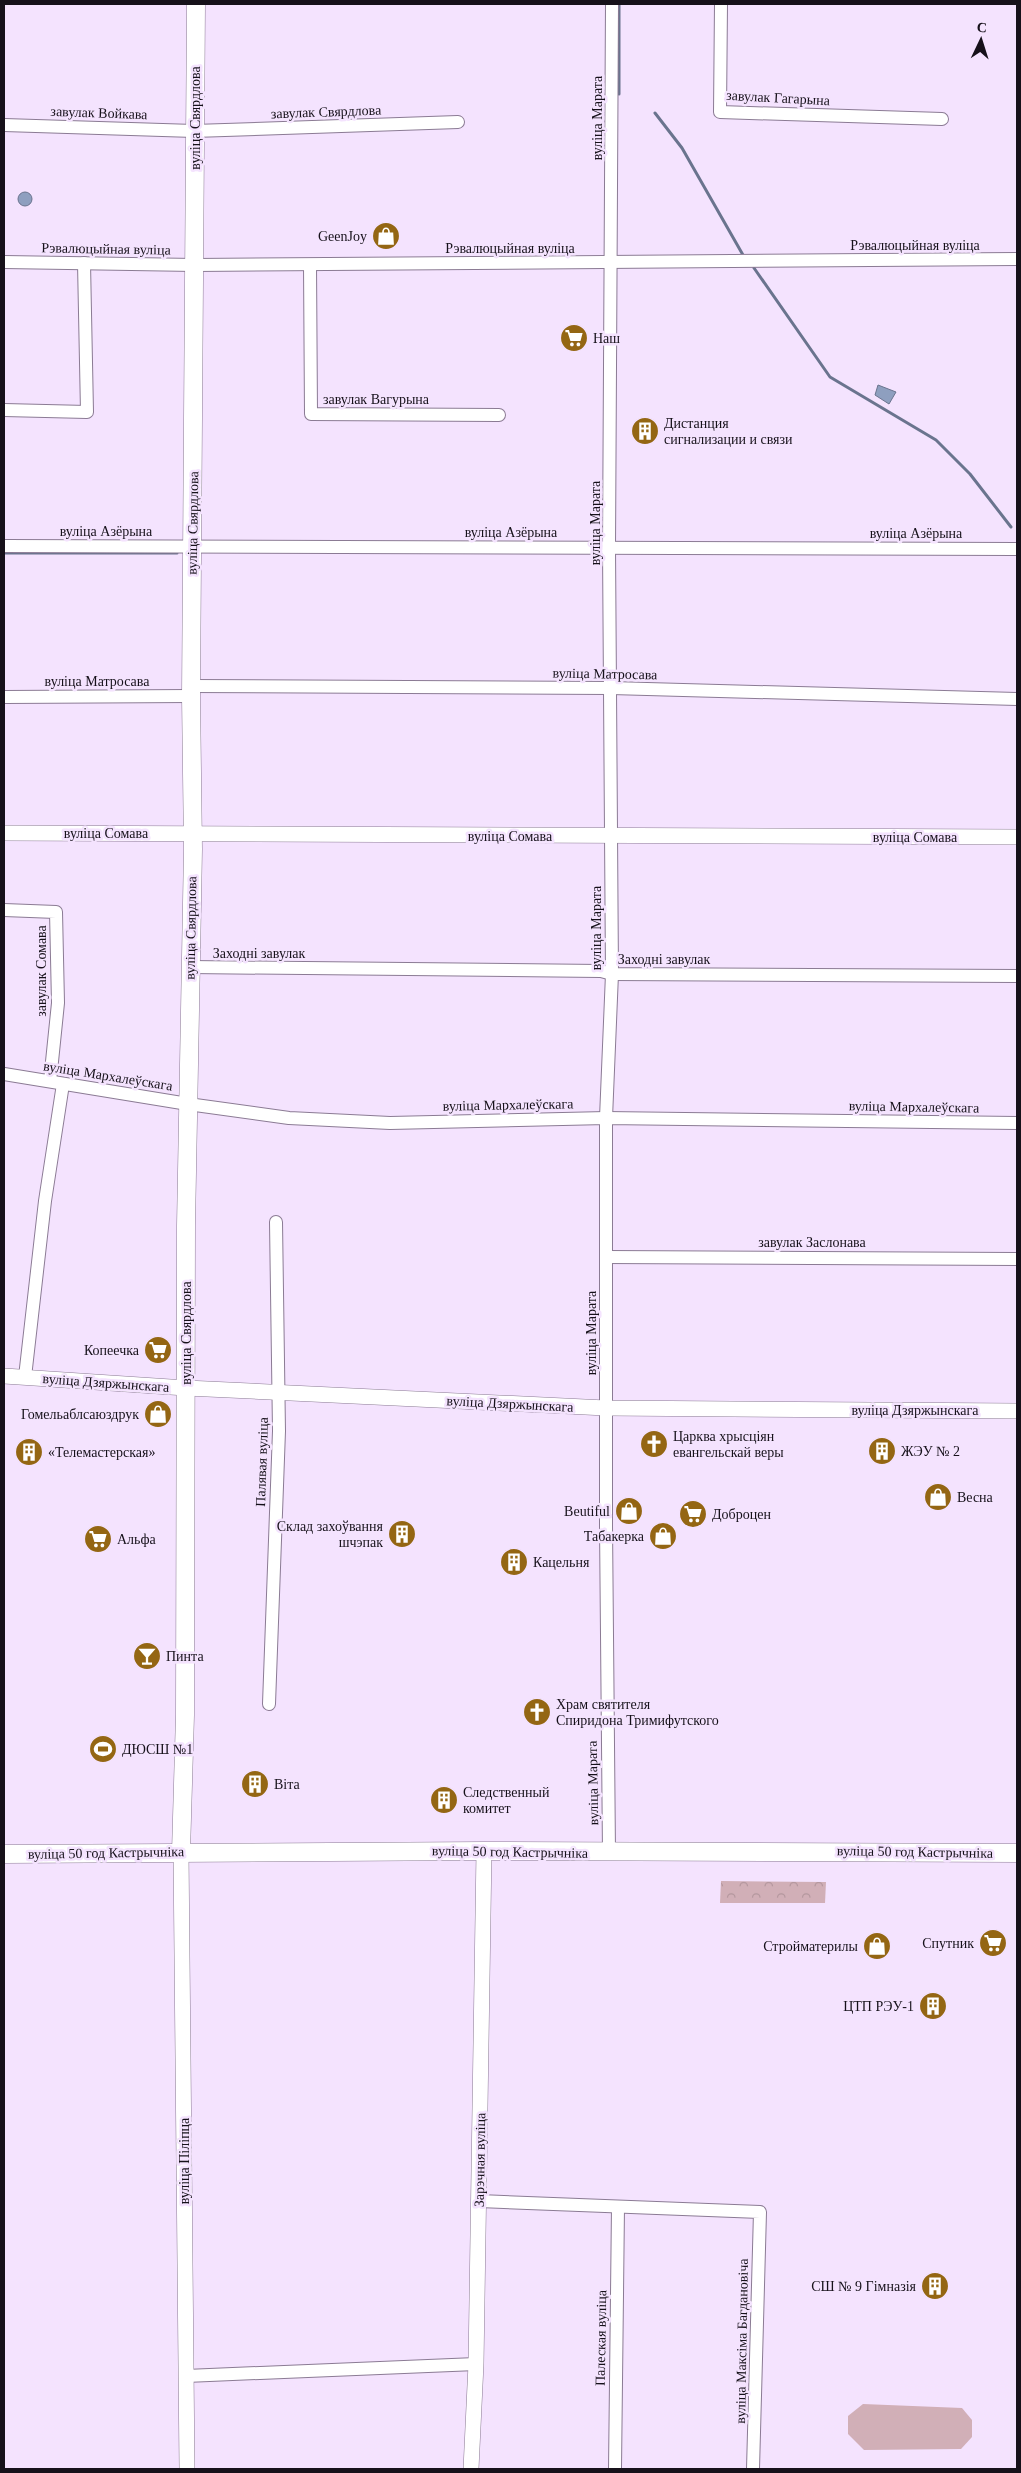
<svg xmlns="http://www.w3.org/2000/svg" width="1021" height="2473" font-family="'Times New Roman',serif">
	<defs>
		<pattern id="park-crowns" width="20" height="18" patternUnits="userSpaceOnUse" patternTransform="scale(1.25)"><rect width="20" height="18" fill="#d1afb7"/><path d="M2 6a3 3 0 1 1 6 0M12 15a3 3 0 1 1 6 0" fill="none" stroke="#b3969d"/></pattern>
	</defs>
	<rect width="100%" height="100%" fill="#f4e3fe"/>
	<path fill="url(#park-crowns)" d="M721,1881L826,1882L825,1903H720Z"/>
	<path fill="#d1afb7" d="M863,2404L962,2408L972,2420V2437L961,2449L864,2450L848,2434V2416Z"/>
	<g fill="#8e9fbf" stroke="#6a748e">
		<circle cx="25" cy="199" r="7"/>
		<path d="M878,385L896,392L889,404L875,395Z"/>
	</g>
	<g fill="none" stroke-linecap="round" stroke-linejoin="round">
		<g stroke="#6a748e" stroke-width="3">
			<path d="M619,4V94"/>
			<path d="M655,113L682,148L743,255"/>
			<path d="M754,268L830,377L936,440L970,474L1011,527"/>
			<path d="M4,553H177"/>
		</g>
		<g stroke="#8b7b94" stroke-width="14">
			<g id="minor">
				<path d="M721,4L720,112L942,119"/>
				<path d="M4,125L194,131L458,122"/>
				<path d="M4,262L195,265L1017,259"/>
				<path d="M310,265L311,414L499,415"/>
				<path d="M4,410L87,412L84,263"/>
				<path d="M4,546L1017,549"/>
				<path d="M191,686L611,688L1017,699"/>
				<path d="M4,697L191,696"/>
				<path d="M4,910L56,912L58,1003L50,1081"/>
				<path d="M190,967L601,971L612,974L1017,976"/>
				<path d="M4,1074L188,1104L289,1118L390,1123L606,1118L1017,1123"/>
				<path d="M606,1257L1017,1259"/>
				<path d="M25,1377L45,1201L63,1084"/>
				<path d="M269,1704L279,1431L276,1222"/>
				<path d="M609,1853L606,1526V1118L612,974L609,548L612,4"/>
				<path d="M479,2201L760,2212L753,2469"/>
				<path d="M186,2376L476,2364"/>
				<path d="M615,2469L618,2207"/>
			</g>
		</g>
		<g stroke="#8b7b94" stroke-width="16">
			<g id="tertiary">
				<path d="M4,833L1017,837"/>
				<path d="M4,1376L186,1388L606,1408L1017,1411"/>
				<path d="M181,1852L187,2469"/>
				<path d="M471,2469L476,2364L484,1851"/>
			</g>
		</g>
		<g stroke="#8b7b94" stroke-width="19">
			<g id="secondary">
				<path d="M181,1852L185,1715L186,1226L193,849L191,696L196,4"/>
				<path d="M4,1854L484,1851L1017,1853"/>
			</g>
		</g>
		<use href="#minor" stroke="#fff" stroke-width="12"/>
		<use href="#tertiary" stroke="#fff" stroke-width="15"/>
		<use href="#secondary" stroke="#fff" stroke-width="18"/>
	</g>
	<defs>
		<g id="shop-disc" transform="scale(1.4375)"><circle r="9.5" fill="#946613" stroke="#f4e3fe"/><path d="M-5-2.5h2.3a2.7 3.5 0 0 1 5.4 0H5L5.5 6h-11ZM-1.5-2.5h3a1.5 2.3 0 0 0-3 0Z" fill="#fff"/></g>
		<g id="supermarket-disc" transform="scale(1.4375)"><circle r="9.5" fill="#946613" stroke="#f4e3fe"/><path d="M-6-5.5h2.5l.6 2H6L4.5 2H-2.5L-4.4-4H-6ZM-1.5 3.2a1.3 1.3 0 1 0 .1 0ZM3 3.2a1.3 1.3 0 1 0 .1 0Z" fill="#fff"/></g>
		<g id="building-disc" transform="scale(1.4375)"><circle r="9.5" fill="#946613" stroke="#f4e3fe"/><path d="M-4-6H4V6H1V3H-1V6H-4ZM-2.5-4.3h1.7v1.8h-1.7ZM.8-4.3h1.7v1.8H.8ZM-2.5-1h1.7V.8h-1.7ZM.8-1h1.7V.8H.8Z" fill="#fff"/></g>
		<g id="church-disc" transform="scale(1.4375)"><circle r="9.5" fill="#946613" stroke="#f4e3fe"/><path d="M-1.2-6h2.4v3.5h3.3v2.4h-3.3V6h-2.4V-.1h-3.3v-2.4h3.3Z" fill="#fff"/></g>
		<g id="bar-disc" transform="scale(1.4375)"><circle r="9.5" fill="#946613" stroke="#f4e3fe"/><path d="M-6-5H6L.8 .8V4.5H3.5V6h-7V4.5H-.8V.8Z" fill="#fff"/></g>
		<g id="stadium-disc" transform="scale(1.4375)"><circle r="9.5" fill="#946613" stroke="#f4e3fe"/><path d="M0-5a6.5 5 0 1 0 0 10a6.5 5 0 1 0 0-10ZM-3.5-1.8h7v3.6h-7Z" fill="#fff"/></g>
	</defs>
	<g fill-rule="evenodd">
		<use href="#shop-disc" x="386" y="236"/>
		<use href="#supermarket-disc" x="574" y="338"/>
		<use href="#building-disc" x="645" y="431"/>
		<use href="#supermarket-disc" x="158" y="1350"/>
		<use href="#shop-disc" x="158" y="1414"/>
		<use href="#church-disc" x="654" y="1444"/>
		<use href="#building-disc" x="882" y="1451"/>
		<use href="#building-disc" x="29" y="1452"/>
		<use href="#shop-disc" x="938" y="1497"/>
		<use href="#shop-disc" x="629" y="1511"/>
		<use href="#supermarket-disc" x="693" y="1514"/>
		<use href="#building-disc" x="402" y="1534"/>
		<use href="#shop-disc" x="663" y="1536"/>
		<use href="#supermarket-disc" x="98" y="1539"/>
		<use href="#building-disc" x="514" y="1562"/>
		<use href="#bar-disc" x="147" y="1656"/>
		<use href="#church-disc" x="537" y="1712"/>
		<use href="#stadium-disc" x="103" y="1749"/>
		<use href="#building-disc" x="255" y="1784"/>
		<use href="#building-disc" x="444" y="1800"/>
		<use href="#supermarket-disc" x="993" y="1943"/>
		<use href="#shop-disc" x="877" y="1946"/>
		<use href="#building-disc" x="933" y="2006"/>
		<use href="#building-disc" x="935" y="2286"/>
	</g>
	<g text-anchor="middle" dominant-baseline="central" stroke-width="5" stroke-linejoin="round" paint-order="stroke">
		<g font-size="14" fill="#16111a" stroke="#f4e3fe">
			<text transform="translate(778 98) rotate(3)">завулак Гагарына</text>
			<text transform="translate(326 112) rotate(-2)">завулак Свярдлова</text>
			<text transform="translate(99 113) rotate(2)">завулак Войкава</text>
			<text transform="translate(195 118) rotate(-90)">вуліца Свярдлова</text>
			<text transform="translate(597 118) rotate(-90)">вуліца Марата</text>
			<text x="915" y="245">Рэвалюцыйная вуліца</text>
			<text x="510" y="248">Рэвалюцыйная вуліца</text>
			<text transform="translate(106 249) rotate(1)">Рэвалюцыйная вуліца</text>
			<text x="376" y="399">завулак Вагурына</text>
			<text transform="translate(193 523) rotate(-89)">вуліца Свярдлова</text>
			<text transform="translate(595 523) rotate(-90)">вуліца Марата</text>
			<text x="106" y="531">вуліца Азёрына</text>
			<text x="511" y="532">вуліца Азёрына</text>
			<text x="916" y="533">вуліца Азёрына</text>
			<text transform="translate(605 674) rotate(1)">вуліца Матросава</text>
			<text x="97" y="681">вуліца Матросава</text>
			<text x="106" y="833">вуліца Сомава</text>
			<text x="510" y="836">вуліца Сомава</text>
			<text x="915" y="837">вуліца Сомава</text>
			<text transform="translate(191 928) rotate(-89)">вуліца Свярдлова</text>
			<text transform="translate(596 928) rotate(-90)">вуліца Марата</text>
			<text x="259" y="953">Заходні завулак</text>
			<text x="664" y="959">Заходні завулак</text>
			<text transform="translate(41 971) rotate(-90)">завулак Сомава</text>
			<text transform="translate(108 1076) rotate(9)">вуліца Мархалеўскага</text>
			<text transform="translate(508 1105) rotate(-1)">вуліца Мархалеўскага</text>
			<text transform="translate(914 1107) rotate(1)">вуліца Мархалеўскага</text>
			<text x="812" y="1242">завулак Заслонава</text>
			<text transform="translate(186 1333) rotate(-90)">вуліца Свярдлова</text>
			<text transform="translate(591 1333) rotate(-90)">вуліца Марата</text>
			<text transform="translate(106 1383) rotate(4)">вуліца Дзяржынскага</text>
			<text transform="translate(510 1404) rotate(3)">вуліца Дзяржынскага</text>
			<text x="915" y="1410">вуліца Дзяржынскага</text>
			<text transform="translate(262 1462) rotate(-88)">Палявая вуліца</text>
			<text transform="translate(593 1783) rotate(-91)">вуліца Марата</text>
			<text transform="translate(510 1852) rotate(1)">вуліца 50 год Кастрычніка</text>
			<text transform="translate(915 1852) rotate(1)">вуліца 50 год Кастрычніка</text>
			<text transform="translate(106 1853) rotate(-1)">вуліца 50 год Кастрычніка</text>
			<text transform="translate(480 2160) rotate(-89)">Зарэчная вуліца</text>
			<text transform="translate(184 2161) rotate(-90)">вуліца Піліпца</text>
			<text transform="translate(601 2338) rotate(-89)">Палеская вуліца</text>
			<text transform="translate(742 2341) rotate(-89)">вуліца Максіма Багдановіча</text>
		</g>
		<g font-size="14" fill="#16111a" stroke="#f4e3fe" text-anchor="start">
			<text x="367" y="236" text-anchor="end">GeenJoy</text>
			<text x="593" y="338">Наш</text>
			<text x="664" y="423">Дистанция<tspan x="664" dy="16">сигнализации и связи</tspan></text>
			<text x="139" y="1350" text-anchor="end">Копеечка</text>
			<text x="139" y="1414" text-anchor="end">Гомельаблсаюздрук</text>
			<text x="673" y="1436">Царква хрысціян<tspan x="673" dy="16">евангельскай веры</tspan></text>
			<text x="901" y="1451">ЖЭУ № 2</text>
			<text x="48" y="1452">«Телемастерская»</text>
			<text x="957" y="1497">Весна</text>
			<text x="610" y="1511" text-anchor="end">Beutiful</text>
			<text x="712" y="1514">Доброцен</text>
			<text x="383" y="1526" text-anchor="end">Склад захоўвання<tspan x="383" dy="16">шчэпак</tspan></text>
			<text x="644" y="1536" text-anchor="end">Табакерка</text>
			<text x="117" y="1539">Альфа</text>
			<text x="533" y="1562">Кацельня</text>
			<text x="166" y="1656">Пинта</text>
			<text x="556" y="1704">Храм святителя<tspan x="556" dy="16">Спиридона Тримифутского</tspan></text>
			<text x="122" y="1749">ДЮСШ №1</text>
			<text x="274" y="1784">Віта</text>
			<text x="463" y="1792">Следственный<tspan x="463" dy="16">комитет</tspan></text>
			<text x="974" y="1943" text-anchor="end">Спутник</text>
			<text x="858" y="1946" text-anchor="end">Стройматерилы</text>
			<text x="914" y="2006" text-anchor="end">ЦТП РЭУ-1</text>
			<text x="916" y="2286" text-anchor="end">СШ № 9 Гімназія</text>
		</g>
	</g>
	<rect width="1021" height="2473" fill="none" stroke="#16111a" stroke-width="10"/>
	<g transform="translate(981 40) rotate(4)" stroke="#f4e3fe" stroke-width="4" paint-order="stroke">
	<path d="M0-4L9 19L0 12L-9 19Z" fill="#16111a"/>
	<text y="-8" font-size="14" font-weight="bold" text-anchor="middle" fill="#16111a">С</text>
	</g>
</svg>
